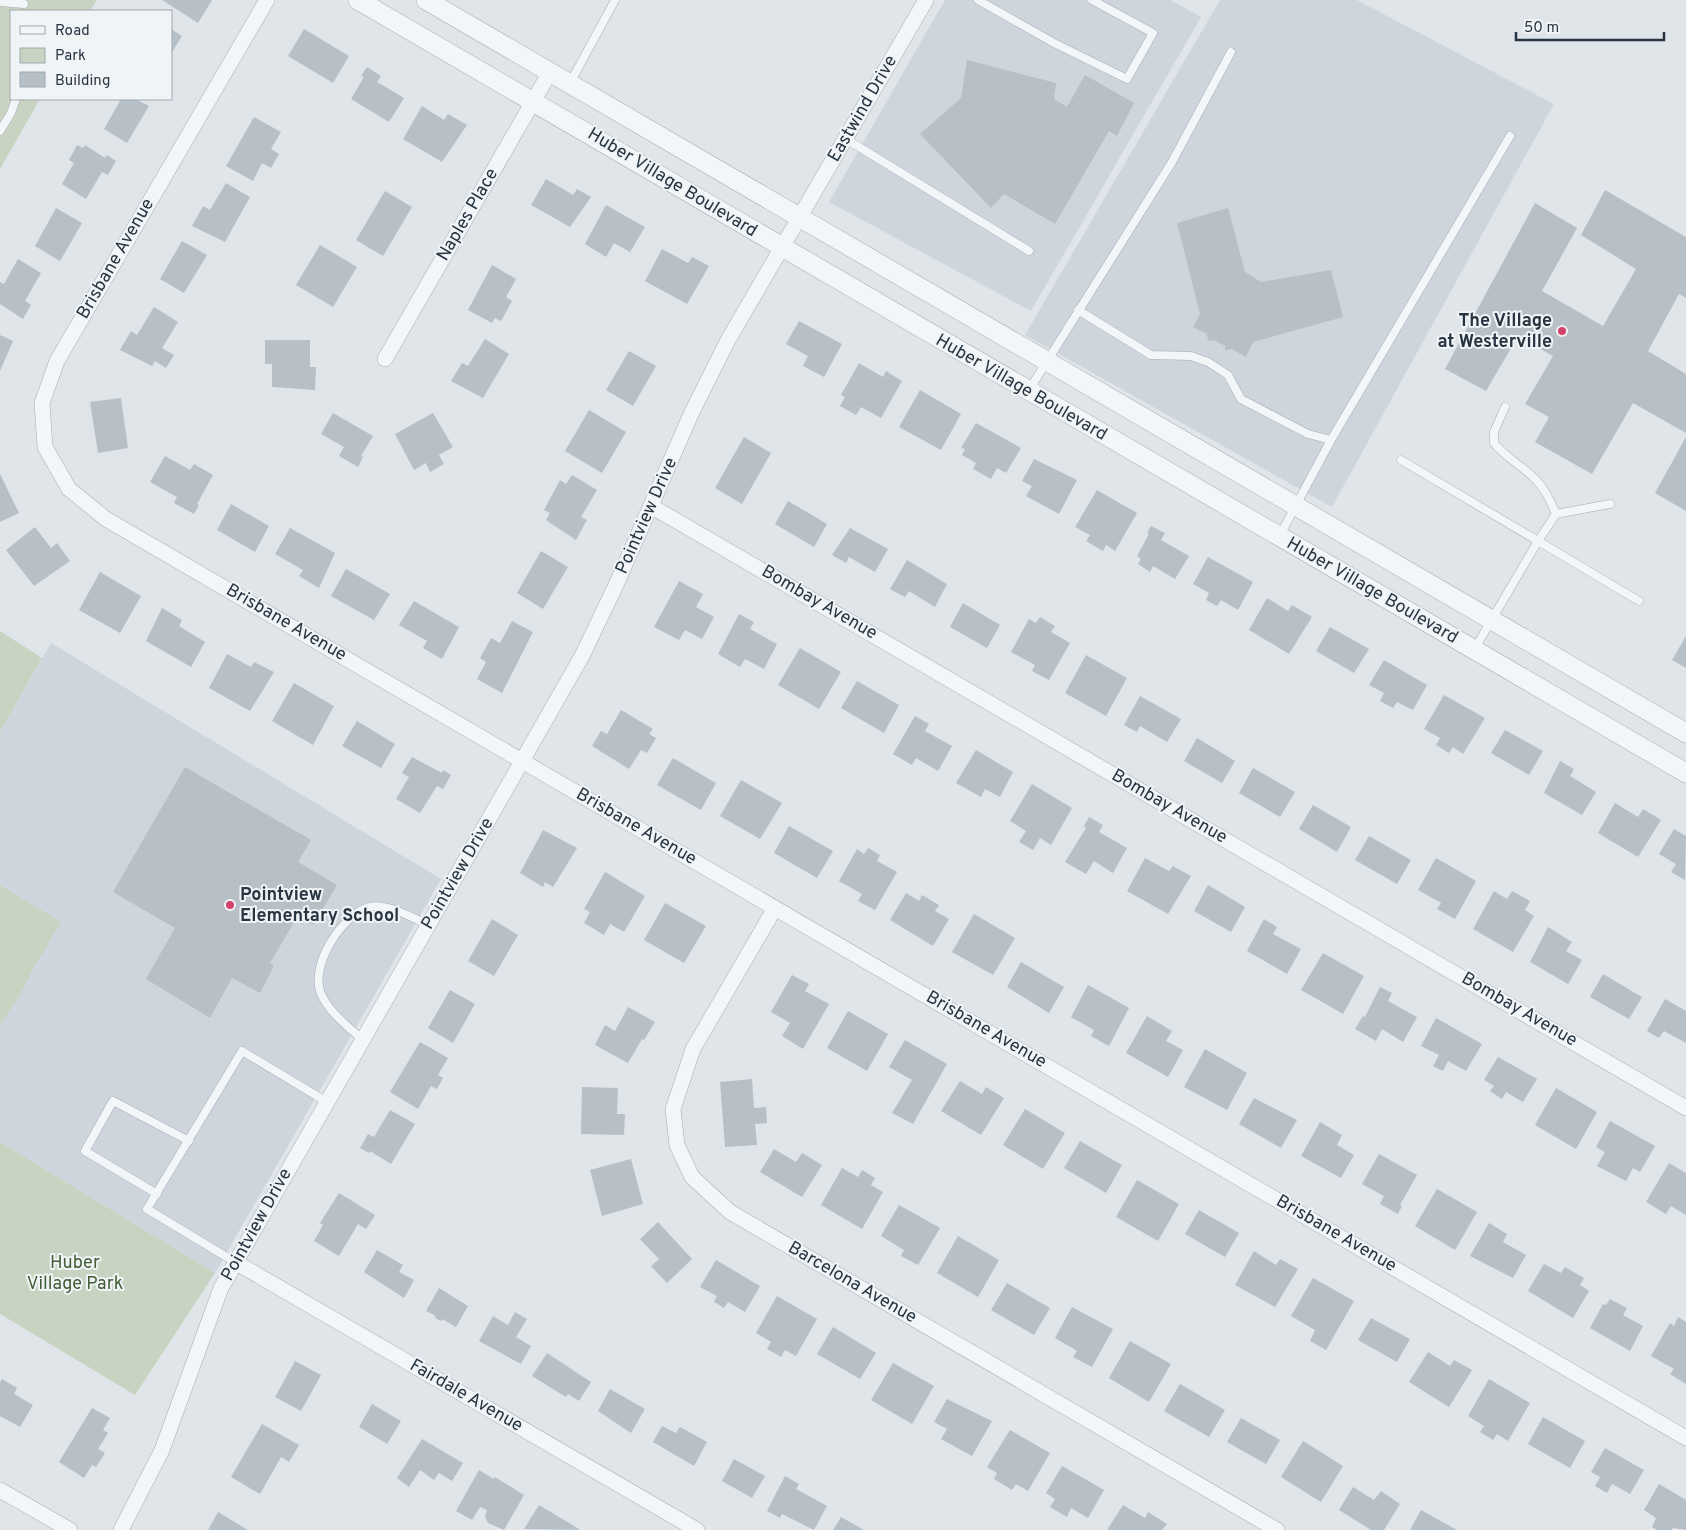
<svg xmlns="http://www.w3.org/2000/svg" width="1686" height="1530" font-family="Overpass,sans-serif">
	<rect width="100%" height="100%" fill="#e0e5ea"/>
	<g fill="#ced5dc">
		<path d="M945,0H1170L1201,17L1031,311L829,202Z"/>
		<path d="M1220,0H1357L1554,104L1332,507L1025,335Z"/>
		<path d="M51,643L441,879L215,1273L0,1142V1025L60,922L0,885V732Z"/>
	</g>
	<g fill="#c8d4c1">
		<path d="M0,0H97L90,11H11V99H40L0,169Z"/>
		<path d="M0,631L42,658L0,732Z"/>
		<path d="M0,885L61,922L30,974C28,985 7,1013 0,1025Z"/>
		<path d="M0,1142L215,1273L135,1395L0,1314Z"/>
	</g>
	<g fill="#b7bfc7">
		<path d="M162,0H212L198,23Z"/>
		<path d="M171,29L182,36L171,54Z"/>
		<path d="M304,29L349,56L333,83L288,56Z"/>
		<path d="M967,60L1056,83L1054,99L1067,107L1085,75L1134,103L1117,136L1109,131L1055,224L1004,194L991,208L920,134L961,98Z"/>
		<path d="M367,67L381,76L377,82L404,98L389,122L351,99L364,77L361,76Z"/>
		<path d="M121,99H135L149,106L127,143L104,129Z"/>
		<path d="M422,106L444,120L448,114L467,125L442,162L403,139Z"/>
		<path d="M254,117L281,132L271,149L279,154L271,168L262,163L253,181L226,166Z"/>
		<path d="M77,145L83,148L85,145L105,158L107,155L116,161L108,175L102,172L86,199L62,184L74,163L69,160Z"/>
		<path d="M546,179L573,195L577,189L591,197L570,227L531,205Z"/>
		<path d="M226,183L250,197L225,242L192,226L203,206L210,210Z"/>
		<path d="M1605,190L1686,237V298L1679,294L1648,351L1686,374V433L1633,403L1592,474L1535,442L1549,417L1525,404L1553,356L1518,336L1486,391L1445,369L1535,203L1577,228L1542,291L1603,326L1636,269L1581,235Z"/>
		<path d="M385,191L412,207L383,256L356,240Z"/>
		<path d="M606,205L645,227L630,252L614,243L606,257L585,244Z"/>
		<path d="M56,208L82,223L60,261L35,246Z"/>
		<path d="M1228,208L1245,272L1261,282L1331,270L1343,317L1253,342L1246,357L1232,349L1225,350V346L1214,340L1208,341L1207,334L1193,327L1200,314L1177,223Z"/>
		<path d="M182,241L207,255L184,293L160,279Z"/>
		<path d="M320,245L357,267L333,307L296,285Z"/>
		<path d="M662,249L688,263L692,257L709,266L687,304L645,281Z"/>
		<path d="M18,259L41,273L25,301L31,305L23,319L0,304V282L4,284Z"/>
		<path d="M492,265L516,279L506,297L512,301L501,321L495,318L492,323L468,310Z"/>
		<path d="M154,307L178,322L162,348L174,355L166,368L155,361L152,366L120,350L131,331L137,335Z"/>
		<path d="M799,321L842,344L824,377L803,366L808,356L786,344Z"/>
		<path d="M0,335L13,341L0,371Z"/>
		<path d="M485,339L509,354L483,398L451,381L462,363L468,366Z"/>
		<path d="M265,340H310V367H316L315,390L272,387V364H265Z"/>
		<path d="M629,351L656,366L633,406L606,390Z"/>
		<path d="M859,363L883,377L886,371L902,381L881,418L861,407L856,415L840,406L845,397L841,395Z"/>
		<path d="M920,390L961,414L941,450L899,427Z"/>
		<path d="M121,398L128,448L98,453L90,402Z"/>
		<path d="M589,410L626,432L602,473L565,451Z"/>
		<path d="M333,413L373,436L361,456L363,457L358,467L339,456L344,447L321,434Z"/>
		<path d="M433,413L453,447L439,455L444,464L430,472L426,463L414,470L395,434Z"/>
		<path d="M976,423L1021,448L1006,473L997,468L991,479L973,469L976,463L962,455L965,449L961,448Z"/>
		<path d="M744,437L771,453L742,504L715,488Z"/>
		<path d="M1686,437V511L1655,493Z"/>
		<path d="M165,456L190,470L194,464L213,475L197,504L199,505L194,514L174,503L177,497L150,482Z"/>
		<path d="M1034,459L1077,480L1059,514L1026,496L1032,486L1022,481Z"/>
		<path d="M0,474L19,513L0,522Z"/>
		<path d="M572,475L597,490L581,517L587,520L576,540L546,520L550,513L544,510L560,480L566,484Z"/>
		<path d="M1097,490L1137,513L1115,551L1106,545L1103,551L1086,541L1090,535L1075,527Z"/>
		<path d="M788,501L827,524L814,547L775,524Z"/>
		<path d="M231,504L269,526L255,552L217,530Z"/>
		<path d="M1151,526L1165,533L1161,540L1189,556L1175,579L1153,566L1150,572L1138,564L1141,559L1137,556L1149,534L1147,533Z"/>
		<path d="M35,527L51,548L57,543L70,561L34,586L6,550Z"/>
		<path d="M290,528L335,553L319,588L299,576L303,570L275,554Z"/>
		<path d="M850,528L888,549L875,572L849,557L846,563L832,555Z"/>
		<path d="M541,551L568,567L543,609L517,593Z"/>
		<path d="M1208,557L1253,582L1238,610L1221,600L1217,606L1206,600L1209,593L1193,584Z"/>
		<path d="M907,560L947,584L935,607L909,591L905,597L890,589Z"/>
		<path d="M346,569L390,594L374,620L331,596Z"/>
		<path d="M100,572L141,596L120,633L79,610Z"/>
		<path d="M679,581L703,594L696,607L714,617L702,639L685,630L679,640L654,627Z"/>
		<path d="M1267,598L1288,611L1292,605L1312,617L1289,654L1249,630Z"/>
		<path d="M414,601L459,627L442,659L423,648L427,641L399,625Z"/>
		<path d="M963,603L1000,625L987,648L950,627Z"/>
		<path d="M162,608L182,620L179,626L205,642L191,667L146,641Z"/>
		<path d="M739,614L754,622L750,629L777,644L764,669L745,659L740,667L718,654Z"/>
		<path d="M1040,617L1055,626L1051,632L1070,643L1049,680L1032,671L1035,665L1011,652L1029,619L1036,623Z"/>
		<path d="M512,621L533,632L502,693L477,679L486,662L480,658L491,638L500,643Z"/>
		<path d="M1330,627L1369,649L1354,673L1316,651Z"/>
		<path d="M1686,636V668L1672,660Z"/>
		<path d="M800,648L841,672L819,709L778,685Z"/>
		<path d="M227,654L251,667L254,662L274,672L250,711L209,688Z"/>
		<path d="M1086,655L1127,678L1106,716L1065,693Z"/>
		<path d="M1384,660L1427,685L1413,710L1397,702L1393,708L1380,701L1384,693L1369,685Z"/>
		<path d="M857,681L899,705L884,733L841,708Z"/>
		<path d="M294,683L334,706L313,745L272,721Z"/>
		<path d="M1444,695L1485,718L1463,754L1453,747L1449,753L1436,745L1440,738L1424,729Z"/>
		<path d="M1140,696L1181,719L1167,742L1140,726L1137,732L1124,725Z"/>
		<path d="M621,710L653,729L649,734L656,738L647,753L641,750L629,769L592,746L601,731L607,734Z"/>
		<path d="M915,716L929,724L925,731L952,746L938,771L916,758L912,765L893,754Z"/>
		<path d="M357,721L395,744L381,768L342,746Z"/>
		<path d="M1505,730L1543,751L1529,775L1491,753Z"/>
		<path d="M1197,738L1235,761L1222,783L1184,761Z"/>
		<path d="M976,750L1013,772L1000,797L985,789L981,797L956,783Z"/>
		<path d="M412,757L442,773L443,770L451,775L443,789L437,786L420,813L396,799L409,777L402,773Z"/>
		<path d="M673,758L716,783L701,810L657,785Z"/>
		<path d="M1560,761L1574,769L1570,776L1596,792L1582,815L1544,793Z"/>
		<path d="M185,767L311,840L298,862L337,885L313,925L297,917L270,963L274,966L260,993L232,978L210,1018L146,979L175,928L113,892Z"/>
		<path d="M1253,768L1295,792L1280,817L1239,793Z"/>
		<path d="M741,780L782,803L760,839L720,816Z"/>
		<path d="M1032,784L1072,808L1051,845L1040,838L1033,850L1019,842L1026,831L1010,821Z"/>
		<path d="M1615,803L1638,817L1643,809L1661,820L1638,857L1598,833Z"/>
		<path d="M1313,805L1351,827L1337,852L1299,829Z"/>
		<path d="M1089,817L1103,825L1099,832L1127,848L1113,873L1094,861L1086,874L1065,862L1086,828L1084,826Z"/>
		<path d="M789,826L833,851L817,878L774,853Z"/>
		<path d="M1674,829L1686,836L1685,880L1671,872L1676,864L1659,854Z"/>
		<path d="M543,830L577,848L553,887L545,882L543,887L520,873Z"/>
		<path d="M1369,836L1411,860L1397,884L1355,860Z"/>
		<path d="M868,848L880,855L877,861L897,872L875,910L858,901L862,894L839,881L857,849L864,854Z"/>
		<path d="M1145,858L1169,871L1173,866L1191,876L1168,914L1127,891Z"/>
		<path d="M1436,858L1476,881L1455,919L1437,909L1441,903L1418,890Z"/>
		<path d="M605,872L645,896L624,932L610,924L604,935L584,923L590,912L584,909Z"/>
		<path d="M1208,885L1245,907L1231,932L1194,911Z"/>
		<path d="M1494,891L1507,899L1512,891L1530,901L1525,910L1534,916L1513,952L1473,929Z"/>
		<path d="M906,893L919,901L922,895L939,905L935,911L949,919L933,946L890,920Z"/>
		<path d="M665,903L706,926L684,963L644,940Z"/>
		<path d="M974,914L1015,938L993,975L952,952Z"/>
		<path d="M492,919L518,935L494,976L468,961Z"/>
		<path d="M1264,919L1277,927L1273,934L1301,949L1287,974L1247,951Z"/>
		<path d="M1548,927L1572,942L1566,951L1582,960L1568,984L1530,962Z"/>
		<path d="M1323,953L1364,976L1343,1014L1301,990Z"/>
		<path d="M1021,962L1064,987L1049,1013L1007,987Z"/>
		<path d="M1603,974L1642,997L1629,1019L1590,997Z"/>
		<path d="M792,975L809,984L805,991L829,1004L803,1049L782,1036L790,1023L771,1012Z"/>
		<path d="M1088,985L1129,1008L1109,1046L1091,1036L1094,1030L1071,1017Z"/>
		<path d="M1380,987L1392,993L1388,1001L1417,1017L1403,1042L1382,1029L1376,1041L1355,1029L1363,1016L1365,1017Z"/>
		<path d="M450,990L475,1004L453,1043L428,1028Z"/>
		<path d="M1665,999L1686,1011V1043L1664,1031L1659,1038L1647,1031Z"/>
		<path d="M628,1007L655,1022L644,1040L642,1039L628,1063L595,1045L605,1025L615,1031Z"/>
		<path d="M848,1011L888,1034L867,1071L827,1048Z"/>
		<path d="M1147,1016L1172,1031L1166,1041L1183,1050L1168,1077L1126,1053Z"/>
		<path d="M1436,1018L1482,1044L1466,1071L1448,1061L1443,1071L1433,1066L1439,1055L1421,1046Z"/>
		<path d="M905,1040L947,1064L913,1124L892,1113L912,1080L889,1067Z"/>
		<path d="M420,1042L448,1058L438,1075L443,1078L437,1089L431,1086L418,1109L390,1092Z"/>
		<path d="M1205,1049L1247,1073L1227,1110L1184,1087Z"/>
		<path d="M1498,1057L1537,1079L1523,1102L1506,1092L1502,1099L1490,1091L1494,1086L1484,1080Z"/>
		<path d="M752,1079L754,1108L766,1107L767,1123L755,1124L757,1145L725,1147L720,1082Z"/>
		<path d="M960,1081L982,1094L986,1087L1004,1098L981,1135L941,1111Z"/>
		<path d="M582,1087L618,1088L617,1114H625L624,1135L581,1134Z"/>
		<path d="M1556,1088L1597,1112L1576,1149L1535,1125Z"/>
		<path d="M1254,1098L1297,1120L1281,1148L1239,1124Z"/>
		<path d="M1025,1109L1065,1133L1043,1169L1003,1145Z"/>
		<path d="M390,1110L415,1124L391,1164L370,1151L369,1153L360,1148L368,1134L374,1137Z"/>
		<path d="M1610,1121L1655,1146L1640,1172L1633,1168L1626,1181L1597,1166L1605,1152L1596,1147Z"/>
		<path d="M1320,1122L1342,1135L1337,1145L1354,1155L1341,1178L1301,1156Z"/>
		<path d="M1080,1141L1122,1165L1106,1193L1064,1168Z"/>
		<path d="M774,1149L796,1162L802,1153L822,1165L802,1197L760,1172Z"/>
		<path d="M1379,1154L1417,1175L1400,1205L1402,1206L1398,1214L1380,1204L1384,1196L1362,1184Z"/>
		<path d="M631,1159L643,1204L602,1216L590,1170Z"/>
		<path d="M1669,1163L1686,1173V1215L1671,1206L1666,1214L1646,1202Z"/>
		<path d="M842,1168L858,1177L862,1170L875,1178L871,1185L883,1192L862,1229L821,1205Z"/>
		<path d="M1137,1180L1179,1204L1158,1241L1116,1217Z"/>
		<path d="M1437,1189L1477,1212L1455,1250L1415,1226Z"/>
		<path d="M339,1193L375,1215L366,1229L358,1224L339,1256L314,1241L323,1225L320,1223Z"/>
		<path d="M899,1205L940,1228L918,1265L901,1256L904,1250L881,1236Z"/>
		<path d="M1199,1210L1239,1233L1225,1257L1185,1234Z"/>
		<path d="M658,1222L692,1259L667,1283L651,1266L659,1259L640,1239Z"/>
		<path d="M1489,1223L1507,1234L1503,1242L1526,1255L1513,1278L1470,1256Z"/>
		<path d="M958,1236L999,1260L978,1297L937,1273Z"/>
		<path d="M377,1250L403,1265L399,1272L414,1280L404,1298L364,1272Z"/>
		<path d="M1254,1251L1276,1265L1280,1259L1298,1269L1275,1307L1235,1285Z"/>
		<path d="M716,1260L760,1286L745,1312L728,1302L724,1308L714,1302L717,1296L700,1287Z"/>
		<path d="M1544,1264L1561,1273L1565,1267L1584,1278L1580,1285L1589,1291L1573,1318L1528,1291Z"/>
		<path d="M1313,1278L1354,1301L1326,1350L1310,1341L1315,1330L1291,1316Z"/>
		<path d="M1007,1283L1050,1308L1034,1335L991,1310Z"/>
		<path d="M439,1288L468,1306L456,1327L442,1319L441,1321L435,1318L436,1316L426,1311Z"/>
		<path d="M777,1296L817,1319L796,1356L785,1350L781,1357L767,1349L771,1342L756,1333Z"/>
		<path d="M1610,1299L1627,1308L1623,1315L1643,1326L1630,1351L1590,1328L1603,1304L1606,1305Z"/>
		<path d="M1072,1307L1113,1329L1092,1367L1073,1357L1077,1351L1055,1338Z"/>
		<path d="M515,1312L527,1319L516,1337L531,1346L521,1364L479,1341L493,1316L508,1325Z"/>
		<path d="M1678,1317L1686,1322V1384L1670,1374L1674,1369L1651,1356L1670,1323L1674,1326Z"/>
		<path d="M1371,1318L1410,1339L1397,1362L1358,1340Z"/>
		<path d="M833,1327L876,1353L860,1379L817,1354Z"/>
		<path d="M1130,1341L1171,1364L1149,1402L1109,1378Z"/>
		<path d="M1428,1352L1450,1366L1454,1360L1472,1370L1449,1407L1409,1382Z"/>
		<path d="M547,1353L591,1382L579,1401L568,1394L566,1397L532,1376Z"/>
		<path d="M295,1361L321,1375L301,1411L275,1397Z"/>
		<path d="M893,1363L934,1386L912,1424L871,1400Z"/>
		<path d="M2,1379L17,1388L14,1394L33,1405L20,1427L0,1416V1383Z"/>
		<path d="M1489,1379L1530,1403L1508,1441L1497,1434L1493,1440L1480,1432L1484,1426L1468,1416Z"/>
		<path d="M1180,1384L1225,1410L1209,1437L1164,1411Z"/>
		<path d="M610,1389L645,1409L631,1433L598,1411Z"/>
		<path d="M947,1399L992,1421L972,1456L941,1439L947,1429L934,1422Z"/>
		<path d="M372,1404L401,1421L387,1444L359,1427Z"/>
		<path d="M92,1408L110,1418L103,1430L108,1433L98,1449L105,1453L96,1467L92,1465L84,1478L59,1462Z"/>
		<path d="M1543,1417L1585,1441L1570,1468L1528,1444Z"/>
		<path d="M1241,1418L1280,1440L1266,1464L1227,1442Z"/>
		<path d="M262,1424L299,1445L289,1462L281,1457L260,1494L231,1477Z"/>
		<path d="M662,1426L676,1433L680,1427L707,1442L694,1466L653,1442Z"/>
		<path d="M1010,1430L1050,1453L1028,1491L1016,1484L1012,1490L994,1479L997,1473L987,1467Z"/>
		<path d="M422,1439L463,1463L452,1481L439,1473L434,1480L420,1470L409,1487L397,1478Z"/>
		<path d="M1303,1441L1343,1466L1321,1502L1281,1477Z"/>
		<path d="M1605,1448L1644,1470L1630,1494L1612,1484L1607,1493L1595,1486L1600,1477L1591,1472Z"/>
		<path d="M734,1459L765,1476L752,1498L722,1481Z"/>
		<path d="M1062,1466L1104,1490L1088,1518L1071,1508L1067,1517L1050,1507L1055,1499L1046,1493Z"/>
		<path d="M479,1470L494,1479L495,1477L524,1495L504,1530L488,1523L485,1517L487,1510L480,1507L472,1520L456,1511Z"/>
		<path d="M785,1476L799,1484L796,1489L827,1506L814,1530L782,1514L780,1518L767,1511Z"/>
		<path d="M1659,1484L1686,1500V1530L1673,1528L1672,1530H1657L1652,1527L1656,1518L1644,1510Z"/>
		<path d="M1353,1487L1374,1500L1381,1491L1400,1504L1384,1530H1371L1339,1510Z"/>
		<path d="M539,1505L579,1529V1530L524,1529Z"/>
		<path d="M1123,1505L1145,1518L1148,1512L1167,1524L1162,1530H1107Z"/>
		<path d="M1421,1510L1457,1530H1410Z"/>
		<path d="M218,1512L248,1530H208Z"/>
		<path d="M841,1517L864,1530H833Z"/>
	</g>
	<g fill="none" stroke-linecap="round" stroke-linejoin="round">
		<g stroke="#a5adb4" stroke-width="9">
			<g id="service">
				<path d="M978,0L1054,43L1127,79L1153,33L1092,0"/>
				<path d="M0,2L24,4"/>
				<path d="M570,83L615,0"/>
				<path d="M0,131L11,113L16,99"/>
				<path d="M846,139L1029,251"/>
				<path d="M1078,310L1151,355L1191,356L1208,362L1228,375L1241,399L1308,434L1331,440L1510,136"/>
				<path d="M1029,390L1172,162L1231,52"/>
				<path d="M1505,407L1494,432V443C1505,457 1521,465 1533,477C1544,487 1550,500 1556,514"/>
				<path d="M1401,460L1538,541L1556,514L1610,504"/>
				<path d="M1279,537L1331,440"/>
				<path d="M1474,650L1538,541L1639,601"/>
				<path d="M363,1040C347,1026 330,1013 321,994C309,966 342,914 370,907C386,903 414,918 428,925"/>
				<path d="M157,1194L85,1151L113,1101L189,1141"/>
				<path d="M235,1262L147,1209L242,1051L327,1102"/>
			</g>
		</g>
		<g stroke="#a5adb4" stroke-width="16">
			<g id="minor">
				<path d="M267,0L57,361L42,403L45,447L69,489L106,519L1686,1438"/>
				<path d="M385,359L550,72"/>
				<path d="M651,506L1686,1108"/>
				<path d="M775,908L693,1049L673,1109L677,1145L692,1177L730,1212L1277,1530"/>
				<path d="M235,1262L697,1530"/>
				<path d="M0,1490L70,1530"/>
				<path d="M121,1530L162,1450L221,1288L582,656L616,585L692,412L728,340L926,0"/>
			</g>
		</g>
		<g stroke="#a5adb4" stroke-width="20">
			<g id="tertiary">
				<path d="M358,0L1686,773"/>
				<path d="M426,0L1686,733"/>
			</g>
		</g>
		<use href="#service" stroke="#f3f6f8" stroke-width="8"/>
		<use href="#minor" stroke="#f3f6f8" stroke-width="15"/>
		<use href="#tertiary" stroke="#f3f6f8" stroke-width="19"/>
	</g>
	<g fill="#d2426a" stroke="#f0f4f7" stroke-width="2">
		<circle cx="1562" cy="331" r="5"/>
		<circle cx="230" cy="905" r="5"/>
	</g>
	<g text-anchor="middle" dominant-baseline="central" stroke-width="4" stroke-linejoin="round" paint-order="stroke">
		<g font-size="18" fill="#283542" stroke="#f0f4f7">
			<text transform="translate(863 109) rotate(-60)">Eastwind Drive</text>
			<text transform="translate(672 183) rotate(31)">Huber Village Boulevard</text>
			<text transform="translate(468 215) rotate(-60)">Naples Place</text>
			<text transform="translate(116 259) rotate(-60)">Brisbane Avenue</text>
			<text transform="translate(1021 388) rotate(30)">Huber Village Boulevard</text>
			<text transform="translate(647 516) rotate(-66)">Pointview Drive</text>
			<text transform="translate(1372 591) rotate(30)">Huber Village Boulevard</text>
			<text transform="translate(819 603) rotate(30)">Bombay Avenue</text>
			<text transform="translate(286 623) rotate(30)">Brisbane Avenue</text>
			<text transform="translate(1169 807) rotate(30)">Bombay Avenue</text>
			<text transform="translate(636 827) rotate(30)">Brisbane Avenue</text>
			<text transform="translate(458 874) rotate(-60)">Pointview Drive</text>
			<text transform="translate(1519 1010) rotate(30)">Bombay Avenue</text>
			<text transform="translate(986 1030) rotate(30)">Brisbane Avenue</text>
			<text transform="translate(257 1225) rotate(-61)">Pointview Drive</text>
			<text transform="translate(1336 1234) rotate(30)">Brisbane Avenue</text>
			<text transform="translate(852 1283) rotate(30)">Barcelona Avenue</text>
			<text transform="translate(466 1396) rotate(30)">Fairdale Avenue</text>
		</g>
		<g font-size="18" font-weight="bold" fill="#283542" stroke="#f0f4f7" text-anchor="end">
			<text x="1552" y="321">The Village<tspan x="1552" dy="21">at Westerville</tspan></text>
			<text x="240" y="895" text-anchor="start">Pointview<tspan x="240" dy="21">Elementary School</tspan></text>
		</g>
		<g font-size="18" fill="#425e35" stroke="#f0f4f7">
			<text x="75" y="1263">Huber<tspan x="75" dy="21">Village Park</tspan></text>
		</g>
	</g>
	<rect x="10" y="10" width="162" height="90" fill="#f0f4f7" stroke="#a0a8af"/>
	<rect x="20" y="26" width="25" height="8" fill="#f3f6f8" stroke="#a0a8af"/>
	<text x="55" y="35" font-size="15" fill="#283542">Road</text>
	<rect x="20" y="48" width="25" height="15" fill="#c8d4c1" stroke="#a0a8af"/>
	<text x="55" y="60" font-size="15" fill="#283542">Park</text>
	<rect x="20" y="72" width="25" height="15" fill="#b7bfc7" stroke="#a0a8af"/>
	<text x="55" y="85" font-size="15" fill="#283542">Building</text>
	<path d="M1516 32v8h148v-8" fill="none" stroke="#283542" stroke-width="2.5"/>
	<text x="1524" y="32" font-size="15" fill="#283542" stroke="#f0f4f7" stroke-width="4" paint-order="stroke">50 m</text>
</svg>
